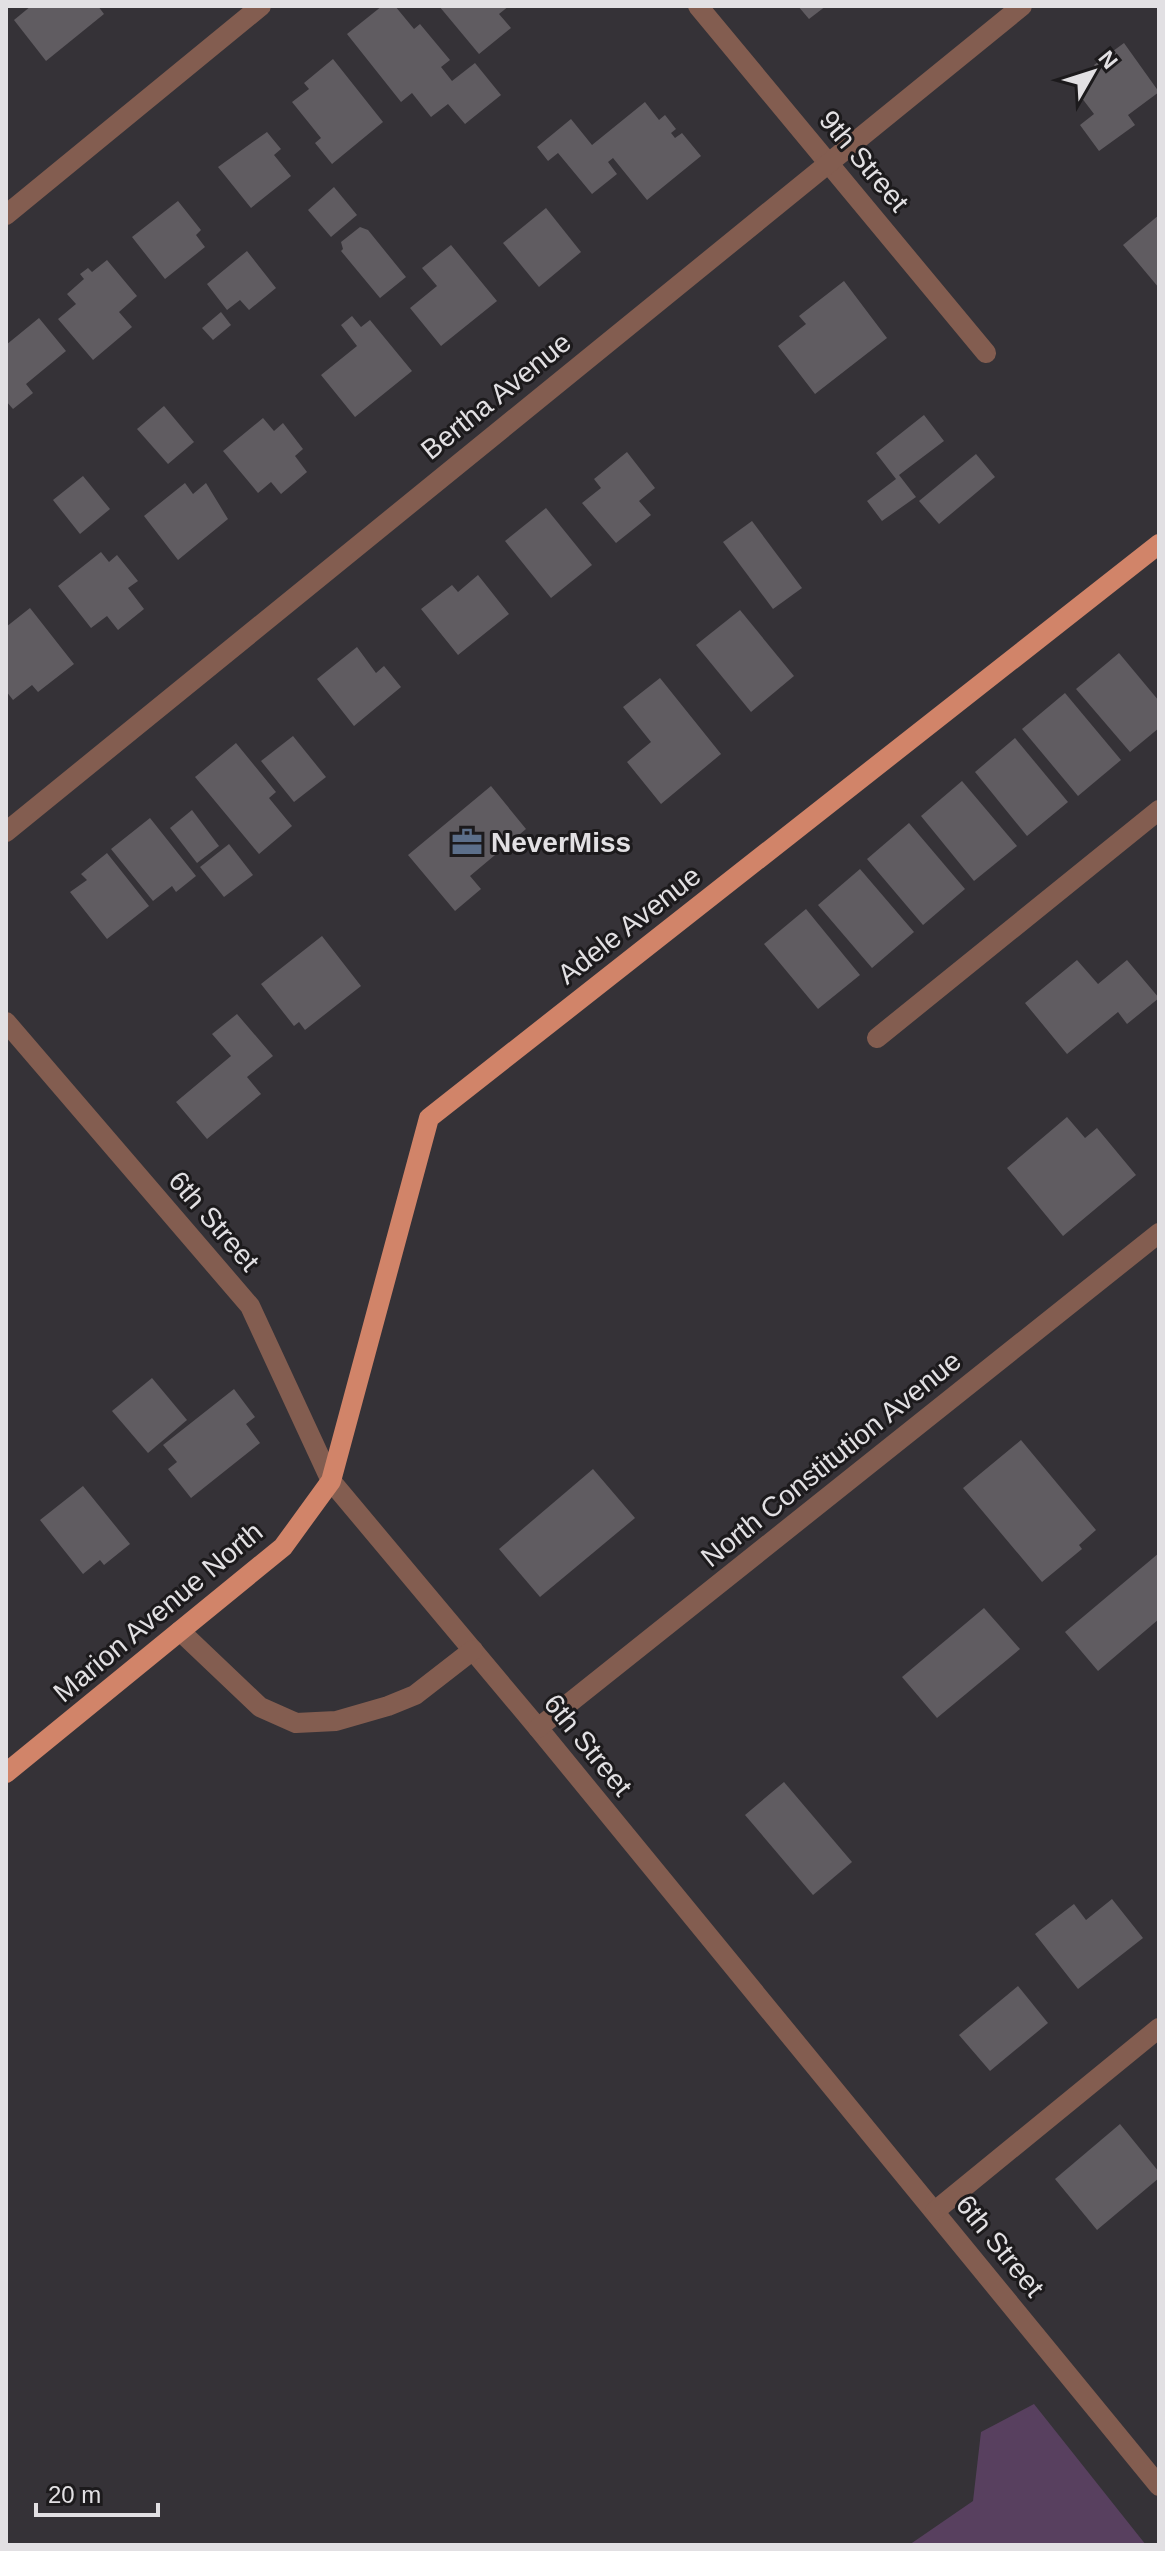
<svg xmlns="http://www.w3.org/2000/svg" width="1165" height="2551" font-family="Arial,sans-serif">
	<rect width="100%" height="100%" fill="#353237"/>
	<path fill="#58405f" d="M1034,2404L1146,2545H909L973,2501L981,2432Z"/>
	<g fill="#605c61">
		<path d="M31,6H98L104,14L46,61L14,20Z"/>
		<path d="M382,6H395L414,29L420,24L450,60L441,67L452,81L475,63L501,95L465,124L448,104L431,117L412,93L401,102L347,34Z"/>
		<path d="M439,6H509L499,14L511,28L479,54Z"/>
		<path d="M798,6H826L809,19Z"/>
		<path d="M1124,43L1159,92L1128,115L1135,125L1099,151L1080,125L1094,114L1075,89L1099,71L1094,65Z"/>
		<path d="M333,59L383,122L332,164L315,143L321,138L292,102L309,89L304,83Z"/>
		<path d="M645,102L659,120L665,115L676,129L671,133L675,138L682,133L701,156L647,200L613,158L608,162L617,174L592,194L558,153L548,161L537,147L571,119L592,145Z"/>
		<path d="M267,132L281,149L274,155L291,176L251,208L218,167Z"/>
		<path d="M334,187L357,215L331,237L308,210Z"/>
		<path d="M178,201L201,230L196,235L205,247L165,279L132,237Z"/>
		<path d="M546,208L581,252L539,287L503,243Z"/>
		<path d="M1159,215V288L1123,245Z"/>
		<path d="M360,227L368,230L406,277L380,298L341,251L343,249L341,242Z"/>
		<path d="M451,245L497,301L441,346L410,308L437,286L422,268Z"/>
		<path d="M247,251L276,288L249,310L240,300L227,310L207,284Z"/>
		<path d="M107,260L137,296L119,312L132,327L93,360L58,319L76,304L67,294L84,279L80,274L88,268L92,272Z"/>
		<path d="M844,281L887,338L815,394L778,346L806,324L799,316Z"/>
		<path d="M221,312L231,325L213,340L202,328Z"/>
		<path d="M352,316L361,327L370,320L412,371L355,417L321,375L357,346L341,325Z"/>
		<path d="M39,318L66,351L26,384L33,393L13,409L6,401V345Z"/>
		<path d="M164,406L194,442L168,464L137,429Z"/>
		<path d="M924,415L944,441L899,475L916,497L882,521L867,501L896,479L876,453Z"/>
		<path d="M263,418L274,431L283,423L303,449L295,456L307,472L281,494L271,482L258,493L223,451Z"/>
		<path d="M627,452L655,488L639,501L651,515L616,543L582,503L601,488L594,479Z"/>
		<path d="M976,454L995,477L939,524L919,501Z"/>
		<path d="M83,476L110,509L80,534L53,500Z"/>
		<path d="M185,483L193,494L206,483L228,519L178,560L144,516Z"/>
		<path d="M546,508L592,565L551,598L505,541Z"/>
		<path d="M752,521L802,588L773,609L723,542Z"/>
		<path d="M101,552L109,562L117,555L138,581L128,588L144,609L118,630L107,616L91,628L58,586Z"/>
		<path d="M478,575L509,614L458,655L421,609L452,585L458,592Z"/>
		<path d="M30,608L74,664L38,692L32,685L13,700L6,691V627Z"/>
		<path d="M740,610L794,676L751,712L696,645Z"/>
		<path d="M357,647L376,673L384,666L401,687L354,726L317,679Z"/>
		<path d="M1119,653L1159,701V728L1130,752L1076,689Z"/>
		<path d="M660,678L721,754L661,804L627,762L651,742L623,707Z"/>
		<path d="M1065,693L1121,760L1078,796L1022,729Z"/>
		<path d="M293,736L326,777L294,802L261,761Z"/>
		<path d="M1015,738L1068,802L1027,836L975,772Z"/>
		<path d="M236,743L276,792L269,798L292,826L259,854L195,777Z"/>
		<path d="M962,781L1017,846L974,881L921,816Z"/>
		<path d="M491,786L526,829L470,876L481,889L455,911L408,855Z"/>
		<path d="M192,810L219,846L197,863L170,828Z"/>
		<path d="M150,818L196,876L176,892L172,886L153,901L111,849Z"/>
		<path d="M909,823L965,889L923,925L867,859Z"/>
		<path d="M229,844L253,875L224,897L200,867Z"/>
		<path d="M107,853L149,906L107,939L70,892L87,880L81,874Z"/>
		<path d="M860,869L914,932L872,968L818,905Z"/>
		<path d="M806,909L860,975L818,1009L764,944Z"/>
		<path d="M322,936L361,986L305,1030L299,1022L294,1026L261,984Z"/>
		<path d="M1077,960L1098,984L1127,960L1159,998L1127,1024L1118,1012L1067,1054L1025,1003Z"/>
		<path d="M237,1014L273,1056L247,1077L261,1094L207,1139L176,1102L231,1056L212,1034Z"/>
		<path d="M1067,1117L1085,1138L1097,1128L1136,1175L1063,1236L1007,1168Z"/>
		<path d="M152,1378L187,1420L148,1453L112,1411Z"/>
		<path d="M234,1389L255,1417L246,1424L260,1443L191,1498L168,1469L177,1462L163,1445Z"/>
		<path d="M1021,1440L1096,1530L1079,1545L1082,1549L1042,1582L963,1488Z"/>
		<path d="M593,1469L635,1518L540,1597L499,1549Z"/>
		<path d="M83,1486L130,1544L104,1565L100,1560L83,1574L40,1520Z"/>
		<path d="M1159,1553V1619L1098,1671L1065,1632Z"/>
		<path d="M984,1608L1020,1649L937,1718L902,1677Z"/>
		<path d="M784,1782L852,1862L813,1895L745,1815Z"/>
		<path d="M1112,1899L1143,1938L1078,1989L1035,1934L1074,1904L1086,1920Z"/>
		<path d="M1018,1986L1048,2023L990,2071L959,2035Z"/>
		<path d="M1120,2124L1159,2172V2178L1097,2230L1055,2179Z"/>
	</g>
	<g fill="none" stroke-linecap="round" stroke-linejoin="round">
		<g stroke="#835d50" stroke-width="20">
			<path d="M698,6L986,353"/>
			<path d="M6,215L261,6"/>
			<path d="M6,832L1022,6"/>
			<path d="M6,1022L250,1306L331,1481L538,1728L1159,2486"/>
			<path d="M877,1038L1159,810"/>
			<path d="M180,1631L260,1707L296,1723L336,1721L388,1706L415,1695L473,1650"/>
			<path d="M538,1728L1159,1233"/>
			<path d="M935,2211L1159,2028"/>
		</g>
		<path stroke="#d18469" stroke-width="20" d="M6,1773L283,1547L331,1481L429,1118L1159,544"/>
	</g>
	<defs>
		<g id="office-bare" transform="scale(2.4)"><path d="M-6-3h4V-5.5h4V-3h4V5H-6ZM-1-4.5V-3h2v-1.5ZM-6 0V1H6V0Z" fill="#5c6f8a" stroke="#1c1a1c" stroke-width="2.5" paint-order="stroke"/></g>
	</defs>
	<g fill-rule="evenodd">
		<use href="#office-bare" x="467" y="842"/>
	</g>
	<g text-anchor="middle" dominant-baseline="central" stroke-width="6" stroke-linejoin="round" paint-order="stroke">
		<g font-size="28" fill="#e2e0e3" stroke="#1c1a1c">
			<text transform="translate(864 161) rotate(50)">9th Street</text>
			<text transform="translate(496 396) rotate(-39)">Bertha Avenue</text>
			<text transform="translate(629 925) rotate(-38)">Adele Avenue</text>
			<text transform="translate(214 1221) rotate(49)">6th Street</text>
			<text transform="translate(831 1459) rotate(-39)">North Constitution Avenue</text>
			<text transform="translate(158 1612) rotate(-40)">Marion Avenue North</text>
			<text transform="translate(588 1745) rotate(51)">6th Street</text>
			<text transform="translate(1000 2246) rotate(51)">6th Street</text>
		</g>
		<g font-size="28" font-weight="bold" fill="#e2e0e3" stroke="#1c1a1c" text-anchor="start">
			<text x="491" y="842">NeverMiss</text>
		</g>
	</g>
	<rect width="1165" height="2551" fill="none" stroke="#e2e0e3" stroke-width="16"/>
	<g transform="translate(1093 72) rotate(51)" stroke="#1c1a1c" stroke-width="6" paint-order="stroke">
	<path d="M0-6L14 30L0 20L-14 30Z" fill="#e2e0e3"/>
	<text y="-12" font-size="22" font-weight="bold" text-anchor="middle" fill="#e2e0e3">N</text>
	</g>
	<path d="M36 2503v12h122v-12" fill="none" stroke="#e2e0e3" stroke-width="4"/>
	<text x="48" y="2503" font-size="24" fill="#e2e0e3" stroke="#1c1a1c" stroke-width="6" paint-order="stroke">20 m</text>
</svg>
